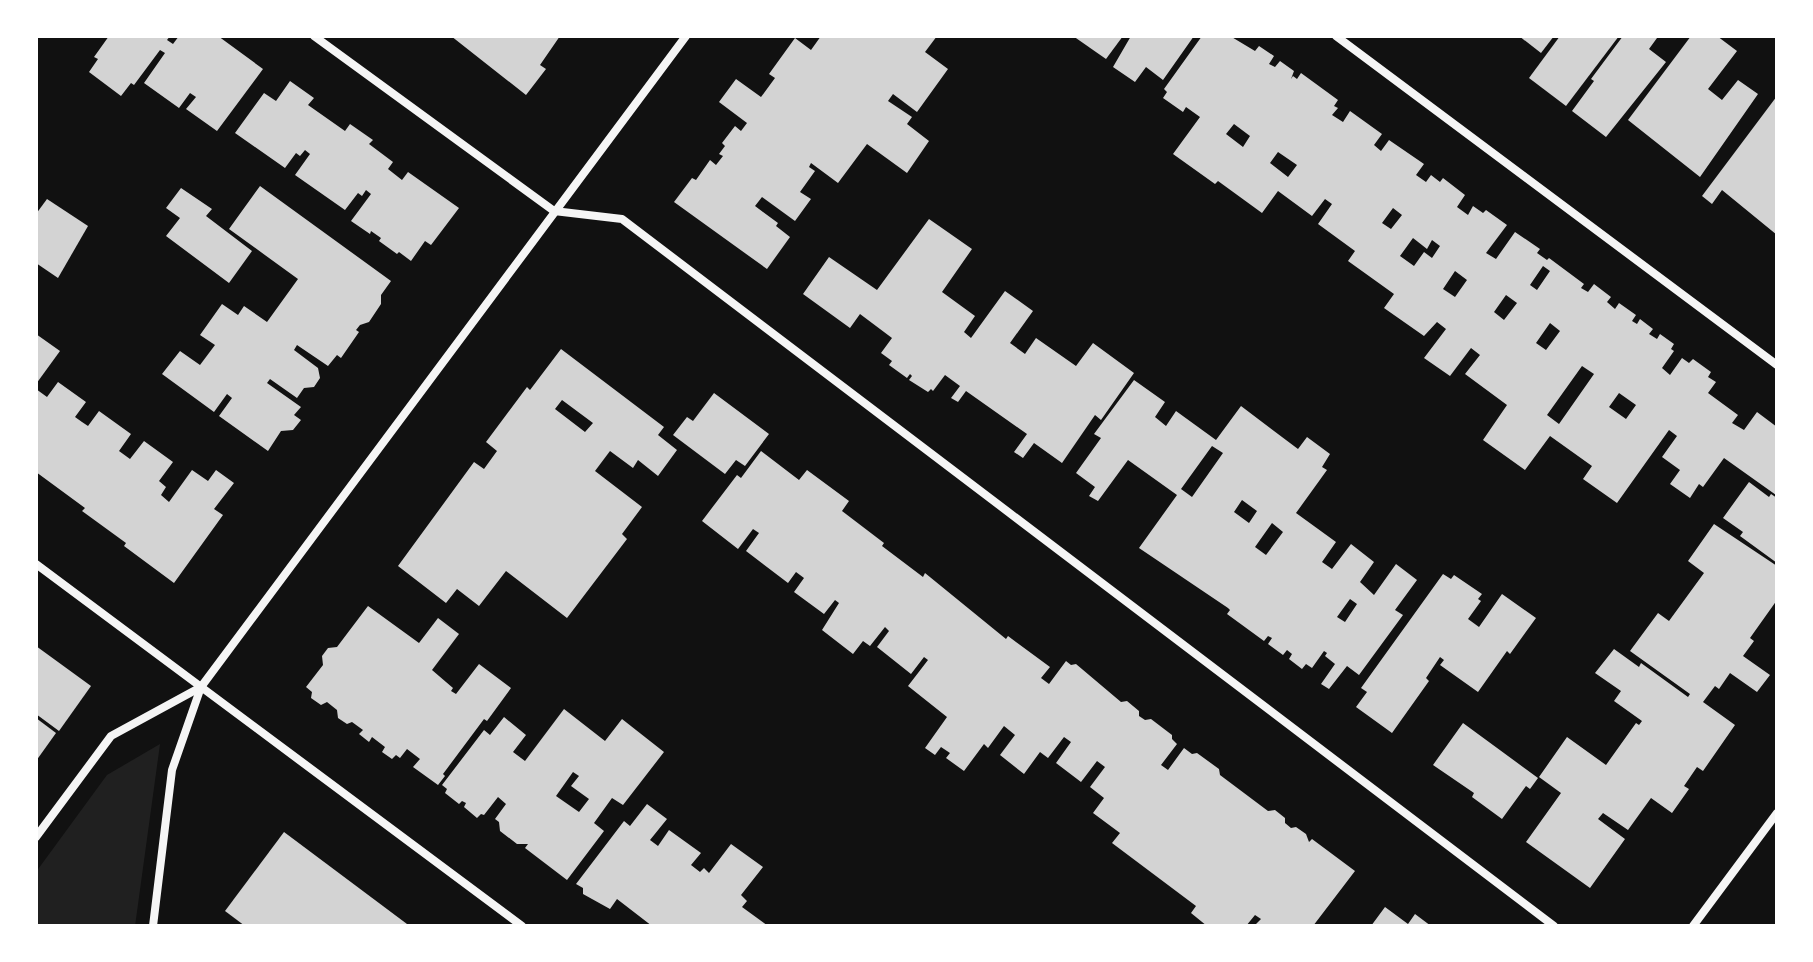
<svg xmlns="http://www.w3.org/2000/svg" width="1813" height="962" font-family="Raleway,sans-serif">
	<rect width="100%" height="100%" fill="#111"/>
	<path fill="#202020" d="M160,744L135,926H36V872L107,775Z"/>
	<g fill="#d3d3d3" fill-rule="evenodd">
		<path d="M109,36H170L167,40L173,44L179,36H218L263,69L217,131L186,109L196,97L190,93L179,108L144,83L165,53L160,50L134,85L131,83L121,96L89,72L98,59L94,57Z"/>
		<path d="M451,36H560L540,65L546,69L526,95Z"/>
		<path d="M821,36H937L925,52L948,69L917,112L893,94L888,101L912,117L907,124L929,141L907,173L867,144L838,183L811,163L809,167L815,171L800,192L811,199L795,221L762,197L755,206L778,223L776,226L790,237L767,269L674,202L692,178L696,180L710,160L716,165L723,156L719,154L725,146L722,143L735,126L741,131L747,123L719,102L736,79L761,97L775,78L769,74L795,38L811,50Z"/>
		<path d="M1073,36H1123L1106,59Z"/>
		<path d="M1131,36H1194L1163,80L1146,67L1135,82L1113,67Z"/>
		<path d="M1202,36H1230L1255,51L1259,46L1274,56L1269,64L1275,67L1280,61L1294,71L1291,79L1293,76L1297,79L1301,73L1338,100L1334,106L1338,108L1332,115L1343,122L1350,111L1382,134L1374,145L1381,151L1389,140L1424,164L1416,175L1426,182L1431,175L1440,182L1443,178L1465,195L1457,207L1468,215L1473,206L1483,213L1486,210L1507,225L1486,253L1496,259L1515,232L1540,249L1537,253L1547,260L1549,258L1584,284L1581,288L1588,292L1594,284L1611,297L1607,302L1615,309L1619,303L1636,315L1632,321L1637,324L1640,319L1653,329L1649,334L1657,339L1660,334L1674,344L1671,349L1674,351L1662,368L1670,375L1682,358L1689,363L1693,359L1711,372L1708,377L1716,382L1708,393L1738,415L1732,423L1744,430L1757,412L1777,427L1776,495L1724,458L1703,487L1699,484L1690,498L1670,484L1680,470L1662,457L1677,436L1669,430L1617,503L1583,479L1592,466L1550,436L1525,470L1483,440L1507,405L1465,374L1480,355L1471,348L1450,376L1424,358L1446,329L1437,322L1424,336L1384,308L1394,294L1348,261L1355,251L1318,224L1332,204L1325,199L1312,216L1278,191L1262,213L1218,181L1215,184L1173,154L1200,117L1186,107L1183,112L1163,98L1167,92L1164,89ZM1234,124L1250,136L1243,147L1226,134ZM1278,152L1297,165L1288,177L1270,163ZM1393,208L1402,215L1391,229L1382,223ZM1413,238L1427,249L1432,240L1440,246L1432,258L1424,252L1414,266L1400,256ZM1543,266L1550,271L1537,290L1530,285ZM1455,271L1467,280L1455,297L1443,289ZM1506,295L1517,303L1504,320L1494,312ZM1550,323L1560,331L1546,350L1536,343ZM1582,366L1594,374L1559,424L1547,415ZM1619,393L1636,405L1626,419L1609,407Z"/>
		<path d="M1519,36H1554L1541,53Z"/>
		<path d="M1560,36H1619L1566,106L1529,78Z"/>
		<path d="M1623,36H1654L1657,38L1649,49L1666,62L1606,137L1572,111L1594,81L1591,79Z"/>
		<path d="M1691,36H1717L1737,51L1708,89L1722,100L1738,80L1758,94L1700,177L1628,120Z"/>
		<path d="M290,81L314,98L308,105L345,131L350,124L373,140L369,144L393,162L388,169L402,180L408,172L459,208L431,245L425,241L411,261L399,252L397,254L379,241L381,238L371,231L370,234L351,221L371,194L366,190L362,196L358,193L345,210L295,175L310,154L305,150L300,156L296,153L285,168L235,133L264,93L276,101Z"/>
		<path d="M1777,96V235L1722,190L1712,204L1702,196Z"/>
		<path d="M260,186L391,281L381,295V304L369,322L360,325L356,330L359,332L341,358L337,355L328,366L297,345L294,350L318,368L320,378L314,387L304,388L297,398L270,379L267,383L301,407L294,415L301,420L293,430L281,431L268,451L219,416L232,398L227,394L214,412L162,374L180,351L200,365L215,345L200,335L222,304L238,315L244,306L267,322L298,279L229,229Z"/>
		<path d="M181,188L212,209L206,216L252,251L229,283L166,236L180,218L166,208Z"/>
		<path d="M47,199L88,226L58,278L36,263V214Z"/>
		<path d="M929,219L972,249L942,292L975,316L964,332L971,338L1005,291L1033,311L1010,343L1025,354L1036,338L1076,366L1093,343L1134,373L1101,420L1095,415L1062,463L1034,443L1023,458L1014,452L1027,434L966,391L958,402L951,398L960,386L945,375L933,391L931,389L928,392L909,380L912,376L910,374L907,378L889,365L892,361L881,353L892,338L860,314L850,328L803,294L829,257L877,290Z"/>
		<path d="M36,334L60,351L36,384Z"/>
		<path d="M561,349L664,427L658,435L677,450L658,476L638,460L633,468L610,451L595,471L642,507L622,534L627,539L567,618L506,571L479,606L457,589L446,603L398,566L474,462L484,469L497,451L486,442L527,387L530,390ZM562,400L593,423L585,432L555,409Z"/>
		<path d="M1134,380L1165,402L1155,417L1166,426L1176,411L1216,440L1241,406L1298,449L1307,437L1330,454L1322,467L1327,470L1296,513L1336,542L1322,562L1332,569L1351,544L1374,562L1360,582L1374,595L1396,564L1417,580L1395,610L1403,615L1359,675L1347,666L1329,689L1321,684L1335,664L1325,656L1327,653L1324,651L1312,668L1306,664L1302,669L1289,659L1292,654L1287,650L1283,655L1268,644L1272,638L1268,636L1264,641L1227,614L1230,610L1228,608L1139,548L1177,495L1128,460L1098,501L1089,496L1095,487L1076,473L1101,438L1094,434ZM1212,446L1223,453L1192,497L1181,489ZM1242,500L1257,511L1249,523L1234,512ZM1272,523L1283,532L1266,555L1255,547ZM1350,599L1357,604L1345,622L1337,617Z"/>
		<path d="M58,382L86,402L75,417L82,422L88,426L99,411L131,434L119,451L130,459L144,441L173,462L159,481L166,487L161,495L169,502L192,470L208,481L216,470L234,483L214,509L223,515L174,583L124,546L126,543L82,511L85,508L36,472V389L47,397Z"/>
		<path d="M714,393L769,434L745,466L736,460L725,474L673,435L687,417L693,421Z"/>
		<path d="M761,451L799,480L807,470L849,501L842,511L884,543L882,546L923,577L925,573L1006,639L1008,636L1050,667L1041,678L1049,684L1066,661L1071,665L1076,664L1121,702L1127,701L1139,711V716L1145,720L1151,719L1172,735V739L1177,744L1161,765L1168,770L1184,748L1192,754L1197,753L1219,769L1220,775L1268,811L1275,810L1285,818V823L1291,828L1296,827L1306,834L1309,842L1312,839L1355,871L1313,926H1259L1256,924L1261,919L1255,915L1246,926H1207L1191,913L1196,906L1112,843L1120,833L1093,813L1104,798L1090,787L1105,767L1097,761L1081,782L1056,763L1071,742L1064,737L1048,758L1040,752L1024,774L1000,755L1015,735L1004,726L988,748L984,744L964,771L946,758L950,753L941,747L935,755L925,748L947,717L908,686L928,660L924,657L911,674L877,647L889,631L885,627L870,646L863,641L853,654L822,630L839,603L835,600L824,614L794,592L804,578L796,572L788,583L746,551L759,533L753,529L738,549L702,521L737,475L741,478Z"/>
		<path d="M1749,482L1769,497L1771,494L1777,498V563L1740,536L1743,532L1723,518Z"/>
		<path d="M1714,524L1777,566V600L1750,638L1754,641L1743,656L1770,675L1757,692L1730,673L1719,689L1715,686L1703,702L1735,725L1703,771L1697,767L1684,786L1689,789L1672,813L1651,798L1628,830L1603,813L1598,819L1625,839L1590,888L1526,842L1561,793L1539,777L1567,737L1606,765L1636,723L1639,725L1642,721L1614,701L1621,691L1595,673L1614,649L1639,667L1641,663L1688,697L1690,694L1630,651L1658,613L1669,621L1704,573L1688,561Z"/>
		<path d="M1443,574L1451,579L1454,575L1482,594L1478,599L1481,601L1468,619L1479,627L1502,594L1536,618L1510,654L1507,651L1478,692L1440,665L1444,660L1440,657L1426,678L1429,681L1392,733L1356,707L1367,692L1361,688Z"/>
		<path d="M368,606L419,643L438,618L459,634L432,670L453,688L451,691L456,694L479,664L511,688L487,721L484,719L443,774L445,776L438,785L413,767L420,759L407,749L400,758L396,755L392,759L382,752L385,747L372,737L369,742L359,734L363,730L352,722L347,724L338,718L337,710L327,702L321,705L311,698L312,692L306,687L323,665L322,656L328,648L337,647Z"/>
		<path d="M36,646L91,686L59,731L36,714Z"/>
		<path d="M564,709L605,741L622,719L664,752L623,805L612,798L594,823L604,831L567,880L525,848L528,844H517L500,831L499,822L495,819L506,804L498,797L484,815L481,814L477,818L464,807L466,803L462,801L459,804L445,793L447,789L442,785L484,730L490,735L504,717L526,735L513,752L525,761ZM573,772L579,776L571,786L589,799L579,812L556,796Z"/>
		<path d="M36,718L56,733L36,761Z"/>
		<path d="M1463,723L1538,778L1530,789L1526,786L1502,819L1472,797L1474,793L1433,765Z"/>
		<path d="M647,804L667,819L650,840L658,846L669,830L701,853L691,865L700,872L704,868L709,873L731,844L763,867L741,895L747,901L742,907L768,926H652L617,899L610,909L583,894V888L576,884L624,821L630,826Z"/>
		<path d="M284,832L407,924L405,926H245L225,911Z"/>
		<path d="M1385,907L1408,924L1415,914L1431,926H1371Z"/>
	</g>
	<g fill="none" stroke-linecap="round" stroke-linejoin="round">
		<g stroke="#f5f5f5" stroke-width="8">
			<path d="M314,36L554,211L622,219L1554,926"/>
			<path d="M1336,36L1777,365"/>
			<path d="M36,564L522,926"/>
			<path d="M36,837L111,736L201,687L686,36"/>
			<path d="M153,926L172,770L201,687"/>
			<path d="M1693,926L1777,813"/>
		</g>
	</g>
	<rect width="1813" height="962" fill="none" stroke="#ffffff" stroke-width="76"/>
</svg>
